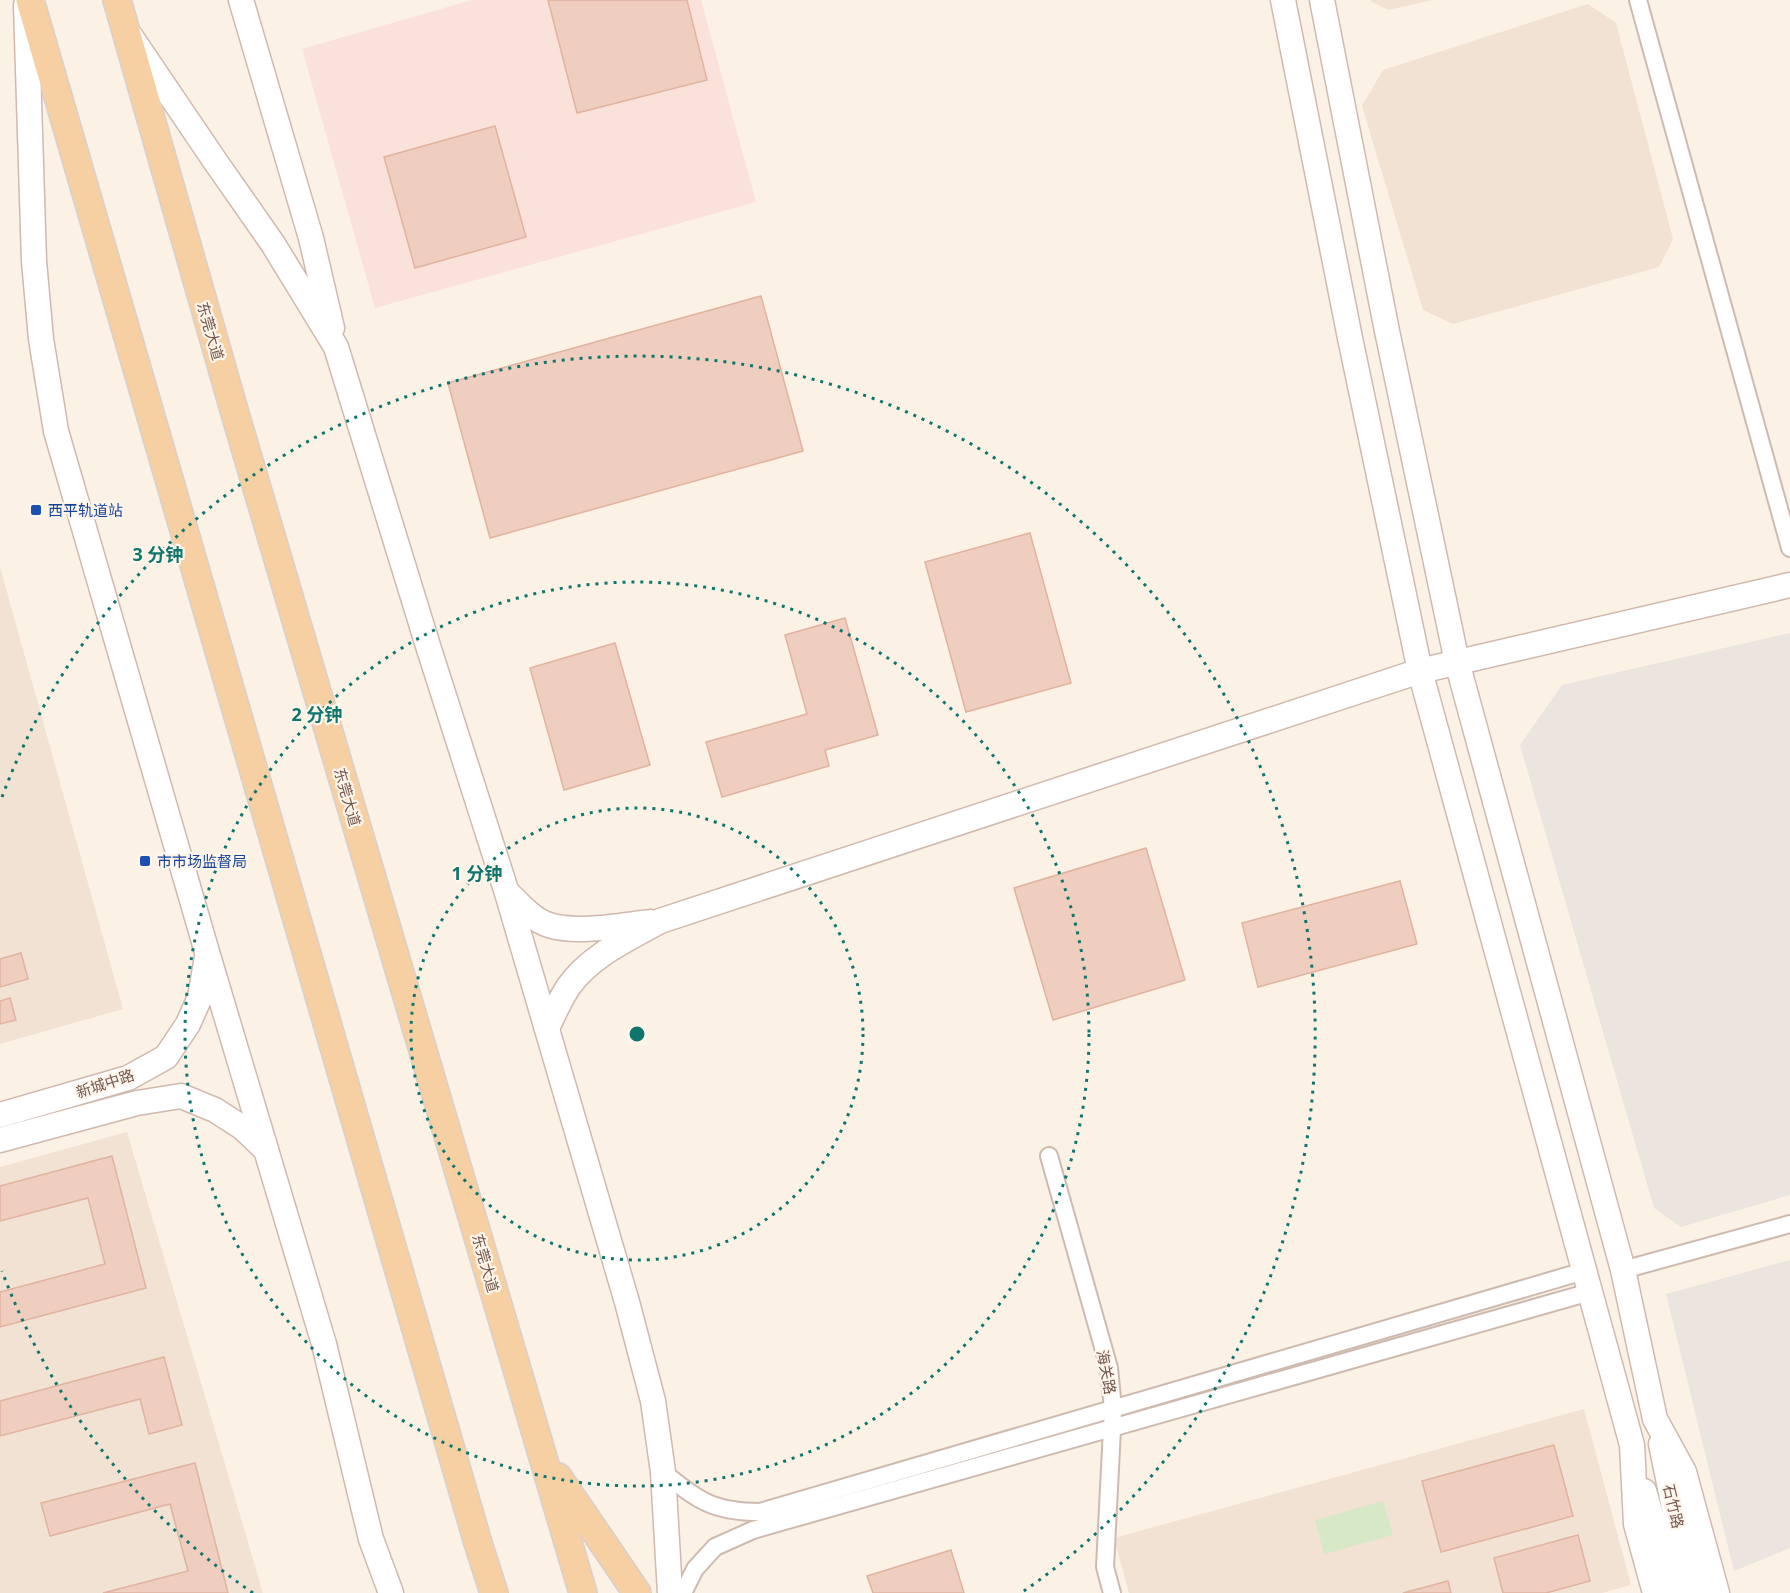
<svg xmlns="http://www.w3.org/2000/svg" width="1790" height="1593" font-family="'Open Sans','Noto Sans SC',sans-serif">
	<rect width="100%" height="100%" fill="#fbf1e5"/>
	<g fill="#f2e2d4">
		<path d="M1371,0H1432L1388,10L1372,2Z"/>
		<path d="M1588,4L1616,23L1673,239L1659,267L1453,324L1423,310L1362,106L1383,70Z"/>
		<path d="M0,567L123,1009L0,1044Z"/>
		<path d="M127,1132L263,1593H0V1167Z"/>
		<path d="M1584,1409L1631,1585L1602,1593H1129L1114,1538Z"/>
	</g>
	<path fill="#fae1da" d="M472,0H701L756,202L375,308L302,49Z"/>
	<g fill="#ebe4df">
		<path d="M1790,633V1195L1681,1227L1654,1208L1520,745L1562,685Z"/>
		<path d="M1790,1260V1548L1734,1571L1666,1294Z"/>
	</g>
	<path fill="#d6e8c5" d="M1383,1501L1393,1535L1324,1554L1315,1520Z"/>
	<g fill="#efcdbf" stroke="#e0b3a0" stroke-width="1.5">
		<path d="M548,0H687L707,80L577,113Z"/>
		<path d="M495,126L526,237L415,268L384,157Z"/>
		<path d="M761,296L803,451L490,538L448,383Z"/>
		<path d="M1030,533L1071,683L966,712L925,562Z"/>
		<path d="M845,618L878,735L825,750L829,766L722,797L706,742L807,714L785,635Z"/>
		<path d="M615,643L650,765L564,790L530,668Z"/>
		<path d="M1146,848L1185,980L1053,1020L1014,888Z"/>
		<path d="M1400,881L1417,944L1258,987L1242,923Z"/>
		<path d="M21,953L28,979L0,987V959Z"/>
		<path d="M10,998L16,1020L0,1024V1001Z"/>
		<path d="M112,1156L146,1288L0,1327V1292L105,1264L88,1198L0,1221V1186Z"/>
		<path d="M164,1357L182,1425L149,1434L140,1399L0,1436V1401Z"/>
		<path d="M1554,1445L1573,1516L1441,1552L1422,1481Z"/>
		<path d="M195,1463L228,1593H103L188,1571L170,1504L50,1536L41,1503Z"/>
		<path d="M1578,1535L1590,1581L1546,1593H1503L1494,1558Z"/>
		<path d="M951,1550L964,1593H873L867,1576Z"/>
		<path d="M1448,1581L1451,1593H1403Z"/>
	</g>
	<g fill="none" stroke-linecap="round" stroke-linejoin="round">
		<g stroke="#cebaaf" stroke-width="20">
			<g id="street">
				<path d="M1638,0L1790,548"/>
				<path d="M1049,1156L1109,1368L1113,1409L1105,1567L1112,1593"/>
				<path d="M1623,1270L1790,1224"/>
				<path d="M663,1472C698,1501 714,1512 760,1512L1584,1271"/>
				<path d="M683,1593L695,1569L715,1547L753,1530L1590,1292"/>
			</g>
		</g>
		<g stroke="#d0b9ad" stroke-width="27">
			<g id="secondary">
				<path d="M241,0L311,238L332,328"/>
				<path d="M1283,0L1350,338L1420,671L1632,1445L1636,1524L1655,1593"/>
				<path d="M1322,0L1387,331L1457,662L1623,1270L1655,1419L1684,1472L1717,1593"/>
				<path d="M26,5L34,261L41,339L56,431L207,952L324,1344L371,1539L391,1593"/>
				<path d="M131,37L215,161L273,244L336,347L429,649L507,893L627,1302L653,1401L663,1472L670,1593"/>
				<path d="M509,894C520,905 533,920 549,925C577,934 622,925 651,922"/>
				<path d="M547,1028C554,1014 560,999 569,986C590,956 628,939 660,921L1420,671L1790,585"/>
				<path d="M0,1115L128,1078L166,1057L188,1024L200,997L207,957"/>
				<path d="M0,1140L137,1103L181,1096L215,1110L243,1128L266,1150"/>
				<path d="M1661,1444L1677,1522L1697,1593"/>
				<path d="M1644,1491L1674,1593"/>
			</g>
		</g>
		<g stroke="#d8d0cd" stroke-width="30">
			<g id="primary">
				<path d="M30,0L478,1543L494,1593"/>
				<path d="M117,0L236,417L583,1593"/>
				<path d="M558,1477L637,1593"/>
			</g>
		</g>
		<use href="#street" stroke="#fff" stroke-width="16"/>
		<use href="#secondary" stroke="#fff" stroke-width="24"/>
		<use href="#primary" stroke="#f6cfa2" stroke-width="27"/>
	</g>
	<g fill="none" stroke="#0f766e" stroke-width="3" stroke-dasharray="3 6">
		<circle cx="637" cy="1034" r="226"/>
		<circle cx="637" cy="1034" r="452"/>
		<path d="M253 1593A678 678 0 0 1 2 1271M2 797A678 678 0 1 1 1021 1593"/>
	</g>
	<g fill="#1a4fb4" stroke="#fef5eb" stroke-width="2">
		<rect x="30" y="504" width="12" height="12" rx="3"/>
		<rect x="139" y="855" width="12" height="12" rx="3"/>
	</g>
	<g text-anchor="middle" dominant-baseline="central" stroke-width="4.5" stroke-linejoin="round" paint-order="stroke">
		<g font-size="15" fill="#72564c" stroke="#fef5eb">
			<text transform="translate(211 331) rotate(74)">东莞大道</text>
			<text transform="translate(348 797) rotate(74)">东莞大道</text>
			<text transform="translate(105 1083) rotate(-18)">新城中路</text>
			<text transform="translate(486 1263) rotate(74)">东莞大道</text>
			<text transform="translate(1107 1372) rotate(79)">海关路</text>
			<text transform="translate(1674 1506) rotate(77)">石竹路</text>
		</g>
		<g font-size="15" fill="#164399" stroke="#fef5eb" text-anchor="start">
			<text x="48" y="510">西平轨道站</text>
			<text x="157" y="861">市市场监督局</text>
		</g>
	</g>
	<circle cx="637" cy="1034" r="9" fill="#0f766e" stroke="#fef5eb" stroke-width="3"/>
	<g font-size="18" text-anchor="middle" font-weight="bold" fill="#0f766e" stroke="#fef5eb" stroke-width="4.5" stroke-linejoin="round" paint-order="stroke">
		<text x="158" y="561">3 分钟</text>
		<text x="317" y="721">2 分钟</text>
		<text x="477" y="880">1 分钟</text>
	</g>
</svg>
